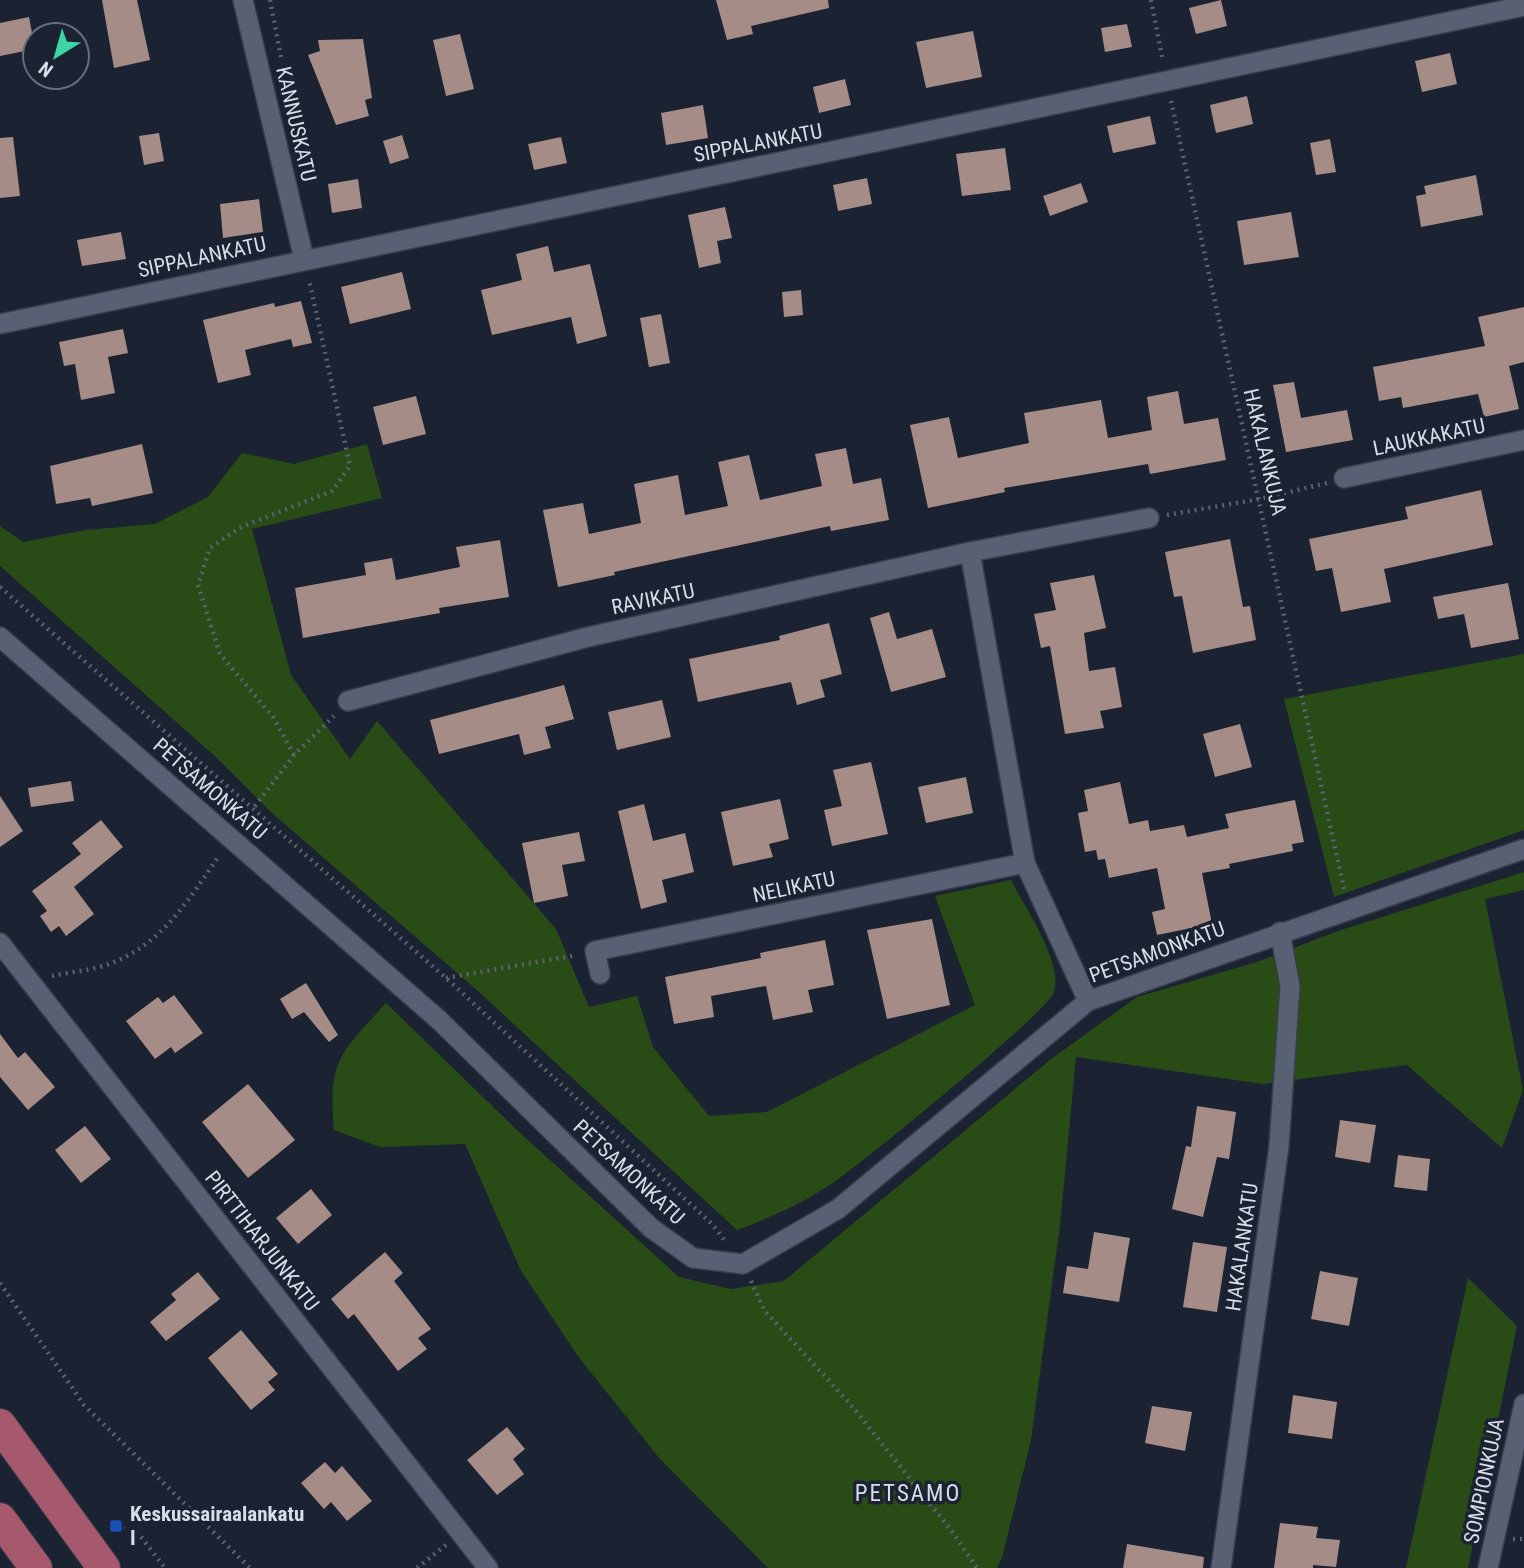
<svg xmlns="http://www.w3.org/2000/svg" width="1524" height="1568" font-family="'Roboto Condensed',sans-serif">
	<rect width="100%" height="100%" fill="#1b2232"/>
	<g fill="#294c17">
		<path d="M367,444L382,498L252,529L291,675L350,759L377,721L556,929L589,1007L637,996L653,1047L709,1116L767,1112L975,1005L935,896L1011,880C1025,908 1063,961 1054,992C1048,1012 866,1160 837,1180C806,1202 772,1217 737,1230L478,991L273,814L217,758L0,566V526L23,542L86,530L155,524L208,497L242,453L294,464Z"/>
		<path d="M1524,654V830L1334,897L1284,699Z"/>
		<path d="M1524,872V890L1485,899L1523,1090L1502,1148L1407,1065L1263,1084L1076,1057L1060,1225L1031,1440L1002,1558L997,1568H768L660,1459L577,1355L521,1271L465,1144L380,1147L334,1130C328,1059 340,1054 386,1003L518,1131L679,1277L731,1289L784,1281L1051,1059L1137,997L1260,961L1335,932Z"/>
		<path d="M1468,1278L1517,1326L1468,1568H1406Z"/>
	</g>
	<g fill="#a58c86">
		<path d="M102,0H137L150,60L114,68Z"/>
		<path d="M716,0H828L829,8L751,26L753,34L727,40Z"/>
		<path d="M1221,0L1227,26L1196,34L1189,8Z"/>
		<path d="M29,17L35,49L0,56V23Z"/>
		<path d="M1127,24L1132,47L1105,52L1101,28Z"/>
		<path d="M973,31L982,77L926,88L916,42Z"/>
		<path d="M460,34L474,89L446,96L433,40Z"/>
		<path d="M363,39L372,98L365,100L369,116L336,125L308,55L320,51L318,40Z"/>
		<path d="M1450,53L1457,84L1422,92L1415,61Z"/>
		<path d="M845,79L851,105L819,113L813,87Z"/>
		<path d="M1247,96L1253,124L1216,133L1210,105Z"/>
		<path d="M703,105L708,138L666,145L661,113Z"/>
		<path d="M1150,116L1156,144L1113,153L1107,126Z"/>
		<path d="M159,133L164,161L144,165L139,136Z"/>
		<path d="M402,135L409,158L390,164L383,141Z"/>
		<path d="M13,137L20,196L0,198V138Z"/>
		<path d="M561,137L567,163L534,170L528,144Z"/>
		<path d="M1330,139L1336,172L1316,175L1310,143Z"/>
		<path d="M1005,148L1011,190L962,196L956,154Z"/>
		<path d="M1476,175L1483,215L1421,227L1416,196L1426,194L1424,186Z"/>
		<path d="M867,178L872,204L838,211L833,185Z"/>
		<path d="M358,179L362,208L332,213L328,184Z"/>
		<path d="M1081,183L1088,202L1050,216L1043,196Z"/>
		<path d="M259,199L263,232L223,238L220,204Z"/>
		<path d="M725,207L732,238L717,241L721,263L699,268L688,215Z"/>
		<path d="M1291,212L1299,257L1244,265L1237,221Z"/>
		<path d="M121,232L126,259L82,266L77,240Z"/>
		<path d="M548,246L554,272L590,264L607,336L577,344L571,317L492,335L481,290L522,280L516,254Z"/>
		<path d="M402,272L411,309L350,324L341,287Z"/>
		<path d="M801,290L803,315L784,317L782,292Z"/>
		<path d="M301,301L312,343L293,347L291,339L245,350L251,375L218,383L203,320L274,303L275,307Z"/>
		<path d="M1524,307V362L1509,366L1519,409L1484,417L1478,394L1403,408L1401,397L1379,401L1373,367L1485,346L1478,317Z"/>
		<path d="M661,314L670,363L649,367L640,318Z"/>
		<path d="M123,329L128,353L108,357L115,393L81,400L75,364L64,366L59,342Z"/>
		<path d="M1294,382L1301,418L1347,410L1353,440L1286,452L1273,385Z"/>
		<path d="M1178,391L1184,424L1218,418L1226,460L1150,474L1148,464L1004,488L1005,492L928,508L910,425L949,417L958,458L1029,443L1024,413L1101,400L1108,438L1152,430L1147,397Z"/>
		<path d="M416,396L426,434L383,445L373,407Z"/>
		<path d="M142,444L153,493L92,506L90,498L56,504L50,466Z"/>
		<path d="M846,448L853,484L881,478L889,520L831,531L830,526L614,572L615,575L558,587L543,510L583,503L589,534L641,523L634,484L678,475L685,515L728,506L718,462L749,455L760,500L822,486L815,454Z"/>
		<path d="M1481,490L1493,545L1384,569L1391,602L1341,612L1332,568L1316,571L1309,539L1408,519L1405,507Z"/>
		<path d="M1230,539L1243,607L1250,606L1256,640L1193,653L1182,596L1174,597L1165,552Z"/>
		<path d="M500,540L509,597L439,608L440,613L303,638L295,588L366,575L364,563L392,558L396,580L460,567L456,547Z"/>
		<path d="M1094,575L1106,628L1084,633L1089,671L1115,667L1122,707L1100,711L1104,728L1065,734L1050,646L1041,648L1034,614L1056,610L1050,583Z"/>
		<path d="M1508,583L1519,639L1471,648L1464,614L1438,619L1433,597Z"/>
		<path d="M889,612L897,639L932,629L946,677L891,692L870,618Z"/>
		<path d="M829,623L842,674L820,680L825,697L797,705L791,682L698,702L689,659L780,640L779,636Z"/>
		<path d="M564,685L574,719L545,727L551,748L524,755L519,734L439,754L430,720Z"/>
		<path d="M662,700L671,737L617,750L608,712Z"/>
		<path d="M1240,724L1252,767L1215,777L1203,734Z"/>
		<path d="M871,762L888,834L832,846L824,810L842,806L833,770Z"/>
		<path d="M966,777L973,813L926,823L918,787Z"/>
		<path d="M71,781L74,801L31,807L28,788Z"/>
		<path d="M1120,782L1129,824L1148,820L1150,831L1184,825L1187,837L1229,828L1225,814L1295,800L1304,842L1292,844L1293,851L1229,864L1230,868L1202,873L1212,924L1157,935L1152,912L1165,909L1157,868L1109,878L1105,859L1098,860L1096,850L1085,852L1078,813L1088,811L1084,790Z"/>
		<path d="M0,796L23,831L0,847Z"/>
		<path d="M780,799L789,839L769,844L773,857L733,866L721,812Z"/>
		<path d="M644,804L653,841L685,833L694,872L662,880L667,902L641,909L618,811Z"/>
		<path d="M101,820L123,847L74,887L94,914L66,936L59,926L51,932L40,916L47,911L32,891L81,854L72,843Z"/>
		<path d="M579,832L585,861L562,865L568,896L534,903L522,843Z"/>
		<path d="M932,919L950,1005L887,1019L867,930Z"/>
		<path d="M825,940L834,985L808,990L813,1012L773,1020L766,986L711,996L714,1017L674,1024L665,977L761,958L760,953Z"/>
		<path d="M306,983L338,1035L329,1042L304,1012L292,1019L280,999Z"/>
		<path d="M174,995L203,1033L175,1053L171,1047L155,1059L126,1021L158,997L163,1003Z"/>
		<path d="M0,1034L18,1058L25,1052L55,1087L28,1110L0,1077Z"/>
		<path d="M248,1084L295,1140L248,1178L202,1122Z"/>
		<path d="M1197,1106L1236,1112L1229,1159L1217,1157L1203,1217L1172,1209L1186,1146L1191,1147Z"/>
		<path d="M1340,1120L1376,1125L1370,1163L1335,1157Z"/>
		<path d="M85,1126L111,1159L81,1183L55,1150Z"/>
		<path d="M1398,1155L1430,1159L1427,1191L1394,1187Z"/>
		<path d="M311,1189L332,1215L298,1244L276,1218Z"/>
		<path d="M1094,1232L1130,1238L1119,1302L1063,1293L1067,1266L1088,1269Z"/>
		<path d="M1193,1242L1227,1247L1217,1312L1183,1307Z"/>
		<path d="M385,1252L403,1273L394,1281L431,1329L418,1338L427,1349L398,1371L354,1314L348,1319L331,1299Z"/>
		<path d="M1320,1271L1358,1278L1349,1326L1311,1319Z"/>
		<path d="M198,1272L220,1299L166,1341L150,1322L176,1300L171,1294Z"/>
		<path d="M241,1330L278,1374L268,1382L275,1390L251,1410L208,1358Z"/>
		<path d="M1293,1395L1337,1402L1332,1439L1288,1433Z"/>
		<path d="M1152,1406L1192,1412L1185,1451L1145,1443Z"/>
		<path d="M507,1427L525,1449L513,1459L524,1474L497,1495L467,1460Z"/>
		<path d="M325,1462L335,1473L342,1466L372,1501L347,1521L331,1502L324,1509L301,1483Z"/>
		<path d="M1280,1523L1318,1527L1316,1538L1340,1540L1336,1567L1313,1565V1568H1274Z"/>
		<path d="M1127,1544L1204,1557L1203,1568H1123Z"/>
	</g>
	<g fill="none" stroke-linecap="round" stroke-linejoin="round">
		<g stroke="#383d4b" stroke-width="22">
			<g id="street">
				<path d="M243,0L304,259"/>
				<path d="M0,324C507,215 1017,116 1524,6"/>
				<path d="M1344,478L1524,440"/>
				<path d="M970,552L1025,863L1088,1001"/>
				<path d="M0,637L439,1020L651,1228L693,1258L743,1264L838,1209L1088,1001L1524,849"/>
				<path d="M348,701L588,637L970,552L1149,518"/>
				<path d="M0,943L488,1568"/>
				<path d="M600,974L595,951L1025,863"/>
				<path d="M1221,1568L1279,1146L1290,986L1280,932"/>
				<path d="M1488,1568L1524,1404"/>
			</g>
		</g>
		<g stroke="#383d4b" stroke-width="34">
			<g id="primary">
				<path d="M0,1425L104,1568"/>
				<path d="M0,1519L36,1568"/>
			</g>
		</g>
		<g stroke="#5c6270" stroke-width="4.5" stroke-dasharray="2 5" stroke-linecap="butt">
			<path d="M270,0L281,57"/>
			<path d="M1151,0L1163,62"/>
			<path d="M1171,101L1344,889"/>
			<path d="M1167,515L1260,499L1327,483"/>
			<path d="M0,587L446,978L712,1224L726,1242"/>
			<path d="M294,755L273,717L220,654L198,585L210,548L239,528L332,491L350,466L309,280"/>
			<path d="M242,823L294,755L334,716"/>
			<path d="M52,976C71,972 94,970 112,963C163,943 189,899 219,856"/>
			<path d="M446,978L577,955"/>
			<path d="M751,1281L764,1310L851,1405L951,1530L977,1568"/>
			<path d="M0,1283L84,1405L250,1568"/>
			<path d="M116,1526L138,1533L165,1568"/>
			<path d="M1513,1539H1524"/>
			<path d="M417,1568L446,1545"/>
		</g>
		<use href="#street" stroke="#586073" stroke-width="19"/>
		<use href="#primary" stroke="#a6586c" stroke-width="32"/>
	</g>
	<rect fill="#1a4fb4" stroke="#1b2232" stroke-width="2.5" x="109" y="1519" width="14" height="14" rx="3.5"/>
	<g text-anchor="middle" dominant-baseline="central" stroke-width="7" stroke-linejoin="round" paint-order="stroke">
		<g font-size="21" fill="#d8dde8" stroke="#1b2232">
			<text transform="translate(296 124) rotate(77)">KANNUSKATU</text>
			<text transform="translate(758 143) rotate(-11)">SIPPALANKATU</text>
			<text transform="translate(202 257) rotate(-12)">SIPPALANKATU</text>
			<text transform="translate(1429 437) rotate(-12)">LAUKKAKATU</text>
			<text transform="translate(1265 452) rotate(77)">HAKALANKUJA</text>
			<text transform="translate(653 599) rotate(-12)">RAVIKATU</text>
			<text transform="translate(210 789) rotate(41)">PETSAMONKATU</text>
			<text transform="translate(794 887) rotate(-12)">NELIKATU</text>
			<text transform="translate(1157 952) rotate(-20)">PETSAMONKATU</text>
			<text transform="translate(629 1172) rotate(43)">PETSAMONKATU</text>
			<text transform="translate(262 1241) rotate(52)">PIRTTIHARJUNKATU</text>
			<text transform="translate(1242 1247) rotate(-82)">HAKALANKATU</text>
			<text transform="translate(1484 1481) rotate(-78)">SOMPIONKUJA</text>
		</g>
		<g font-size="21" font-weight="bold" fill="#d8dde8" stroke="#1b2232" text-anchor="start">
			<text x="130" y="1514">Keskussairaalankatu<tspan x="130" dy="24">I</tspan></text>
		</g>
		<g font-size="23" letter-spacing="2" fill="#d8dde8" stroke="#1b2232">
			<text x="908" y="1493">PETSAMO</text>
		</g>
	</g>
	<g transform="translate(56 56) rotate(217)"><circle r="33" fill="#1b2232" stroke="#676d7b" stroke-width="2"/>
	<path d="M0-5L12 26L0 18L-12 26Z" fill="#3ed4a3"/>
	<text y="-10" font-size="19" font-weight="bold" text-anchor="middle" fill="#d8dde8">N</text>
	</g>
</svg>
